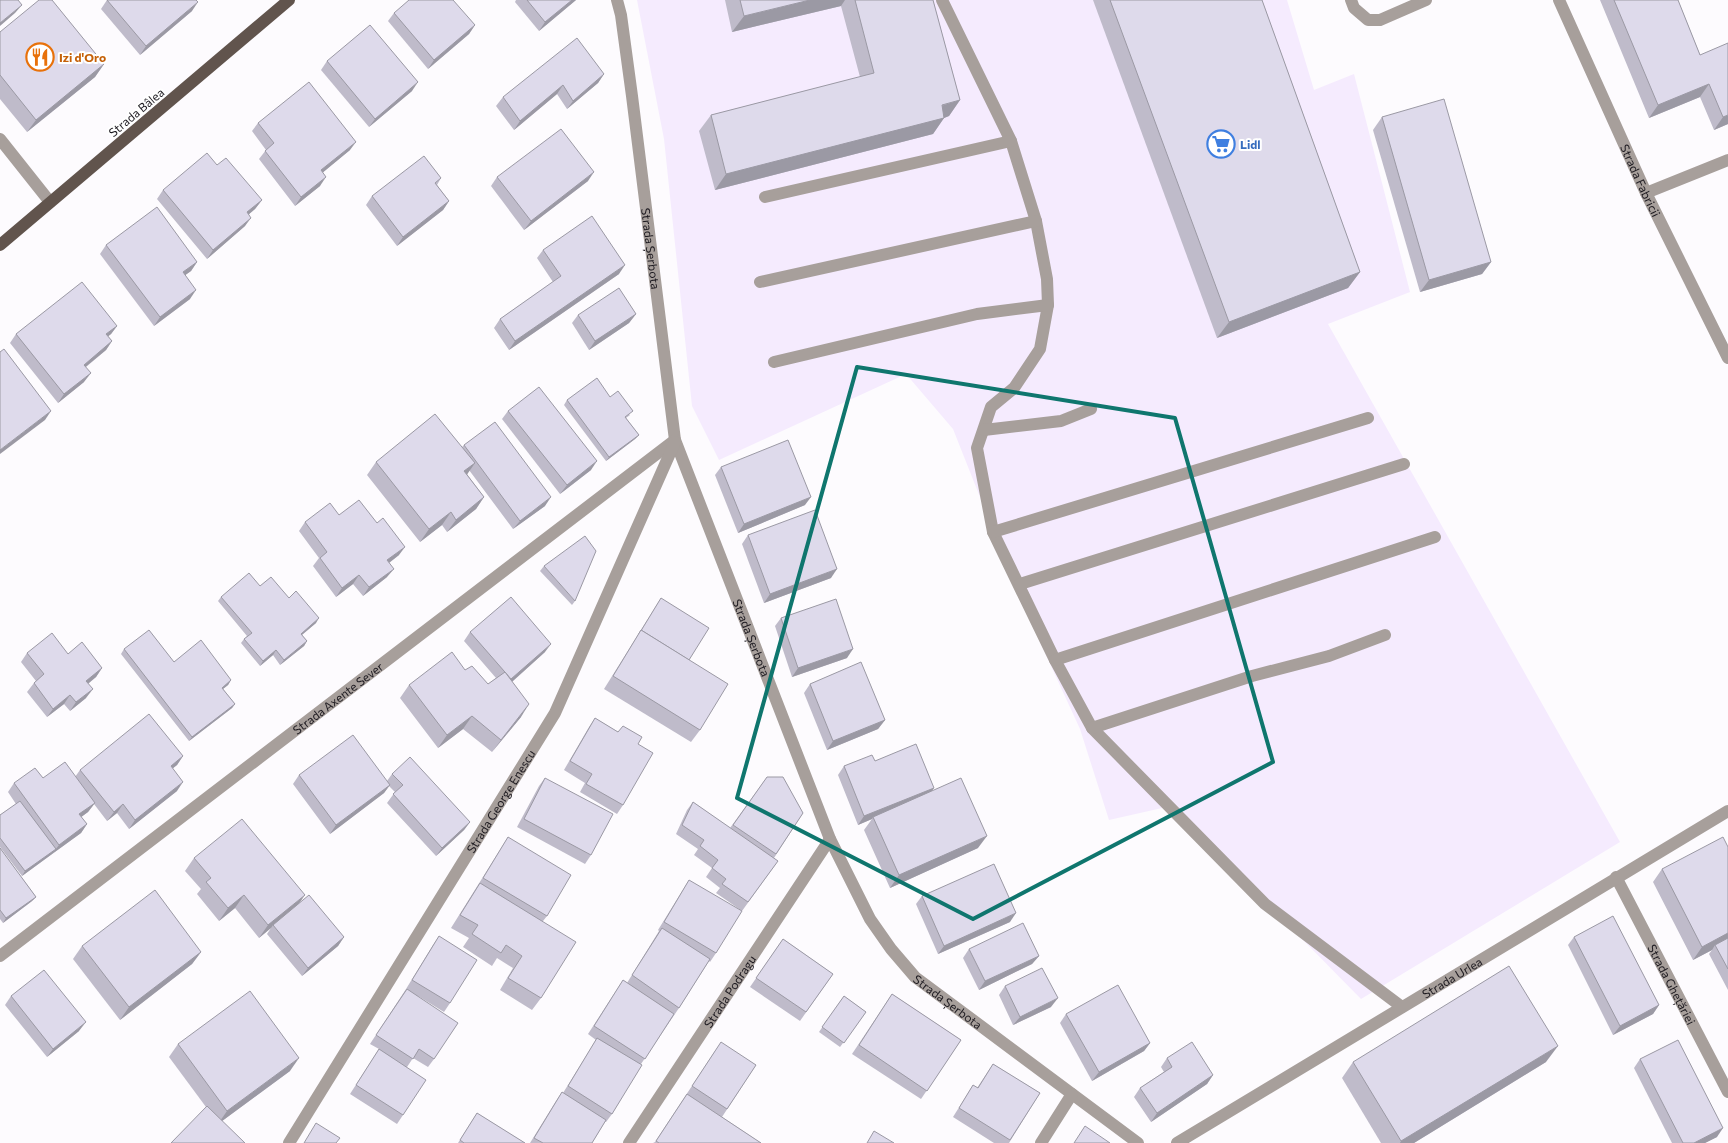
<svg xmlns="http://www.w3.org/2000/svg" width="1728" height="1143" font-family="Commissioner,sans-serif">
	<rect width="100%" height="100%" fill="#fdfbfe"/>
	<path fill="#f5ebfe" d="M637,0H1287L1314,90L1354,74L1410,292L1328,324L1620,842L1361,999L1171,806L1109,820L1080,729L1022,603L953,429L906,374L719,460L692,406L664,139Z"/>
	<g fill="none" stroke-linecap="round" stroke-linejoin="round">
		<g stroke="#a79f9b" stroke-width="12">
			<path id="s1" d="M617,0L621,15L632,96L675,440L830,839L870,919L891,949L915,977L1138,1143"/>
			<path d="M942,0L1011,141L1036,221L1047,279L1048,305L1040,349L1014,388L991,407L977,448L993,532L1055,660L1092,728L1265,904L1402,1007"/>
			<path d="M1351,0L1354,8L1368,20H1380L1426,0"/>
			<path id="s2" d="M1559,0L1646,193L1728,358"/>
			<path d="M0,139L50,202"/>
			<path d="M1646,193L1728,160"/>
			<path d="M765,197L1011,141"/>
			<path d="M760,282L1036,221"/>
			<path d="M774,362L977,314L1048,305"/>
			<path d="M984,430L1061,421L1091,409"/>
			<path d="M993,532L1368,418"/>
			<path d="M1020,584L1404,464"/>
			<path d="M1055,660L1435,537"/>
			<path d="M1092,728L1252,676L1329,656L1385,635"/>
			<path id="s3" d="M1616,877L1728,1092"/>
			<path id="s4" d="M0,956L675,440"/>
			<path id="s5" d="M289,1143L555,713L675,442"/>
			<path id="s6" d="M629,1143L830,839"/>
			<path d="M1041,1143L1072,1094"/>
			<path id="s7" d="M1177,1143L1728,811"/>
		</g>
		<path stroke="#61544d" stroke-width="12" d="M0,245L289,0"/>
	</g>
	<g fill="#bfbbca">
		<path d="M107,0L192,11L140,55L101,9Z"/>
		<path d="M516,0H576L539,31L515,2Z"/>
		<path d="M725,0H933L960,100L949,116L944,118L933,134L715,190L699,131L711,115L860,77L841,6L732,32Z"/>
		<path d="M1093,0H1262L1360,272L1348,288L1217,338Z"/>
		<path d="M1600,0H1678L1728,124L1714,130L1700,97L1649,118Z"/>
		<path d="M394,13L475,25L469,34L428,69L388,21Z"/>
		<path d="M0,32L104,64L95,77L27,132L0,99Z"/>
		<path d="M327,61L412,91L369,127L321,70Z"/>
		<path d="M604,74L598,83L567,109L557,94L514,130L496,106L503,97Z"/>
		<path d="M1382,117L1491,262L1482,274L1420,292L1373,130Z"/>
		<path d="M258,123L350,150L323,172L320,186L295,206L259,159L266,150L252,131Z"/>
		<path d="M217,165L262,200L255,209L249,214L245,226L207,259L157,199L163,190Z"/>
		<path d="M497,177L588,181L524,230L491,186Z"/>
		<path d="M441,178L437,185L449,201L443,210L397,246L366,205L372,196Z"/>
		<path d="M106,245L197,262L191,271L185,275L190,299L154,326L100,254Z"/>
		<path d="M543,250L619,274L509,350L494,328L500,319L553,282L537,258Z"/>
		<path d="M636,314L629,323L589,350L572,323L578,315Z"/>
		<path d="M117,326L111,334L108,336L112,341L106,350L86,367L84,382L58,403L10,343L16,334Z"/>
		<path d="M610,397L630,415L626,418L639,435L635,439L606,461L564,405L567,400Z"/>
		<path d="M508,411L591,470L560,494L502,419Z"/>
		<path d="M464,445L545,506L513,529L469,470L467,474L484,497L476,509L447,532L442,525L420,542L367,475L376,462L462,447Z"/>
		<path d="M721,467L805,505L738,533L715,475Z"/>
		<path d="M339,515L399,555L389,563L387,577L363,596L353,584L336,597L313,566L319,558L299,531L305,522Z"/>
		<path d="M748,535L831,578L764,603L742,544Z"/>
		<path d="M544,566L575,601L572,605L540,571Z"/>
		<path d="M260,586L289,598L316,623L302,635L307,641L304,646L280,665L273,655L260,666L241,643L244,639L247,636L218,601L221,597Z"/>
		<path d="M661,598L689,660L700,730L691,742L604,689Z"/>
		<path d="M781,618L847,658L792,677L775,626Z"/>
		<path d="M470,632L545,652L512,682L521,717L492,752L463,729L438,748L400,698L409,685L465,670L488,684L496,678L464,641Z"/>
		<path d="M124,649L174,662L231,680L228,685L223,689L235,704L232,708L189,741L121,654Z"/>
		<path d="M27,653L68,654L102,668L96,677L88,684L86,698L70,711L64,704L47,717L27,692L34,683L36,681L21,662Z"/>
		<path d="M810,684L885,720L878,729L827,750L804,693Z"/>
		<path d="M595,718L638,744L623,805L617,814L580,792L585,783L564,770L589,727Z"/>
		<path d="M183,756L177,765L172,769L177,791L129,829L117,813L107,821L94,804L88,812L81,817L87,824L81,833L22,876L0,847V815L16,804L8,792L14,783L43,778L75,777L80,770Z"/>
		<path d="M875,761L934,788L931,792L978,848L890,888L864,830L872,819L858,825L838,775L844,766Z"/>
		<path d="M392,774L470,822L464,830L436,856L387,803L395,792L389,786L384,793L330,834L293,784L299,775L387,781Z"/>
		<path d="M767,777L803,813L774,858L778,861L742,911L716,893L720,888L706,877L712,868L694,855L698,849L676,834L687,810L693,802L730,828Z"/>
		<path d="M545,778L591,855L585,864L517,827L539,786Z"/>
		<path d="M508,837L547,916L543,921L541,998L532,1010L500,990L513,968L497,958L492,966L463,947L469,938L451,928Z"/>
		<path d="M1728,847V990L1709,954L1712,950L1693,960L1653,882L1662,869Z"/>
		<path d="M0,848L36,897L32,901L3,923L0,919Z"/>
		<path d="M194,858L299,904L344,937L338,946L302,976L267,934L271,928L259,938L235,908L219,921L197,894L201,889L185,871Z"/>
		<path d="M689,880L716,953L710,962L709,961L679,1008L641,1064L612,1114L606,1122H605L592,1143H530L556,1101L562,1092L563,1093L596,1040L588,1034L623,980L627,983L659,931L658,930Z"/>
		<path d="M922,896L1010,922L938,954L916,904Z"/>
		<path d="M439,936L450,1003L444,1012L418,996L434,1059L428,1067L413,1058L407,1067L403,1115L397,1124L350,1094L379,1049L370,1044L406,989L433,945Z"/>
		<path d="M1574,937L1659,1005L1653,1014L1613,1035L1568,945Z"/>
		<path d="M783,939L833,974L800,1021L750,987Z"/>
		<path d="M82,946L201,952L192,964L120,1020L73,959Z"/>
		<path d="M969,949L1039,956L1032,964L979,990L963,958Z"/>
		<path d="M1005,986L1051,1007L1013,1025L999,995Z"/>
		<path d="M892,994L961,1040L921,1099L852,1054Z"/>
		<path d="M11,996L79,1031L47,1057L5,1005Z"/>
		<path d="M844,996L866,1012L840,1047L819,1032Z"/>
		<path d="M1066,1014L1150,1043L1144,1051L1092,1081L1060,1023Z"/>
		<path d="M178,1044L290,1071L222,1121L206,1107L169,1057Z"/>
		<path d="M715,1051L756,1065L722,1117L761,1143H653L655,1142Z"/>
		<path d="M1167,1058L1213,1075L1207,1084L1151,1122L1134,1097L1140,1088L1164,1072L1161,1067Z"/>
		<path d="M1640,1059L1717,1137L1705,1143H1672L1634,1068Z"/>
		<path d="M1353,1062H1546L1414,1143H1381L1342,1078Z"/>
		<path d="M993,1064L1040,1093L1009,1143H994L953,1117L973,1085L977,1088Z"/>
		<path d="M477,1113L525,1143H458Z"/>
	</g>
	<g fill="#9b99a4">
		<path d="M572,0H576L539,31L545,22Z"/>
		<path d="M810,0H845L841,6L732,32L744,16Z"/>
		<path d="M198,2L192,11L140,55L146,46Z"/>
		<path d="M22,5L15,13L0,26V23Z"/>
		<path d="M475,25L469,34L428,69L434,60Z"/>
		<path d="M104,64L95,77L27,132L36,120Z"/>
		<path d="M604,74L598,83L567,109L573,101Z"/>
		<path d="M418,82L412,91L369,127L375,119Z"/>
		<path d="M1709,84L1700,97L1649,118L1658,105Z"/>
		<path d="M563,85L557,94L514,130L520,121Z"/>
		<path d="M960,100L949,116L944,118L933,134L715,190L726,174Z"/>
		<path d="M1728,115V124L1714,130L1723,117Z"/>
		<path d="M356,142L350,150L315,179L321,170Z"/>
		<path d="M594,172L588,181L524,230L531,221Z"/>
		<path d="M326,177L320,186L295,206L301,197Z"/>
		<path d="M262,200L255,209L241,221L247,212Z"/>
		<path d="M449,201L443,210L397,246L403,237Z"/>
		<path d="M251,218L245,226L207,259L213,250Z"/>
		<path d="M197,262L191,271L177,281L183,272Z"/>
		<path d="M1491,262L1482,274L1420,292L1429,280Z"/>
		<path d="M625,265L619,274L509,350L515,341Z"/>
		<path d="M1360,272L1348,288L1217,338L1229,322Z"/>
		<path d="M196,290L190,299L154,326L160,317Z"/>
		<path d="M636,314L629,323L589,350L595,341Z"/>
		<path d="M117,326L111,334L100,343L106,334Z"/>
		<path d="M112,341L106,350L78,373L84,365Z"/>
		<path d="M91,373L84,382L58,403L64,394Z"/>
		<path d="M51,411L45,420L0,454V450Z"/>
		<path d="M639,435L635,439L606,461L609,457Z"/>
		<path d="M597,461L591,470L560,494L567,485Z"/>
		<path d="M475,463L466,476L464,471Z"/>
		<path d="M484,497L476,509L447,532L456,520Z"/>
		<path d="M551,497L545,506L513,529L520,521Z"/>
		<path d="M811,497L805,505L738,533L744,524Z"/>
		<path d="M451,512L442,525L420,542L429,529Z"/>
		<path d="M405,547L399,555L381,569L387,560Z"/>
		<path d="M394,569L387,577L363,596L369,587Z"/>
		<path d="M837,569L831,578L764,603L770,594Z"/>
		<path d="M359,575L353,584L336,597L342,588Z"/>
		<path d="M319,618L316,623L298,638L301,634Z"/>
		<path d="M307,641L304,646L280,665L284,660Z"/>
		<path d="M551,644L545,652L505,688L511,679Z"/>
		<path d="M853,649L847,658L792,677L798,668Z"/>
		<path d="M276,650L273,655L260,666L263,661Z"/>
		<path d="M102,668L96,677L80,690L86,681Z"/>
		<path d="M231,680L228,685L219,692L222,688Z"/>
		<path d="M93,689L86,698L70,711L76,702Z"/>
		<path d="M70,695L64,704L47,717L53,709Z"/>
		<path d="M235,704L232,708L189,741L192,737Z"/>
		<path d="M529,704L521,717L492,752L501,740Z"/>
		<path d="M472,716L463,729L438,748L447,735Z"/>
		<path d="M885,720L878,729L827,750L833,741Z"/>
		<path d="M183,756L177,765L164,775L171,766Z"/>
		<path d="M183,782L177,791L129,829L135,820Z"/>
		<path d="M390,785L384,793L330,834L336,825Z"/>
		<path d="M934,788L928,796L873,817L872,819L858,825L864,816Z"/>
		<path d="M95,803L88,812L73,823L79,814Z"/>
		<path d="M123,804L117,813L107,821L114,812Z"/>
		<path d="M470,822L464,830L436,856L442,848Z"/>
		<path d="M87,824L81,833L52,854L59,845Z"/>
		<path d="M987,836L978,848L890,888L899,875Z"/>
		<path d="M56,849L52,854L22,876L25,871Z"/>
		<path d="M244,895L235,908L219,921L228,908Z"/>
		<path d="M305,895L296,908L273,925L271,928L259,938L268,925Z"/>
		<path d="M36,897L32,901L3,923L6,918Z"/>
		<path d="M1016,913L1010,922L938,954L944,946Z"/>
		<path d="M1728,933V939L1715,945L1712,950L1693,960L1702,947Z"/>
		<path d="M344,937L338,946L302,976L308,968Z"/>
		<path d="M201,952L192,964L120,1020L129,1007Z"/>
		<path d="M1039,956L1032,964L979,990L985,981Z"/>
		<path d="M1058,998L1051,1007L1013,1025L1020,1017Z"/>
		<path d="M1659,1005L1653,1014L1613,1035L1620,1026Z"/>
		<path d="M86,1022L79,1031L47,1057L53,1049Z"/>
		<path d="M1150,1043L1144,1051L1092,1081L1099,1072Z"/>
		<path d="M1558,1046L1546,1062L1414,1143H1400L1401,1141Z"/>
		<path d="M299,1058L290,1071L218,1124L227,1111Z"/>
		<path d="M1213,1075L1207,1084L1151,1122L1157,1113Z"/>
		<path d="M1723,1128L1717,1137L1705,1143H1694Z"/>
	</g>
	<g fill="#dedaeb" stroke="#9b99a4">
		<path d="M0,0H18L22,5L0,23Z"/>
		<path d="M39,0H52L104,64L36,120L0,75V32Z"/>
		<path d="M107,0H196L198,2L146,46Z"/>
		<path d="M409,0H453L475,25L434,60L394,13Z"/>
		<path d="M527,0H572L545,22Z"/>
		<path d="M740,0H810L744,16Z"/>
		<path d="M855,0H933L960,100L942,105L944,118L726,174L711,115L874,73Z"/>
		<path d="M1110,0H1262L1360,272L1229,322Z"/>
		<path d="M1614,0H1678L1700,55L1728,43V115L1723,117L1709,84L1658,105Z"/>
		<path d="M370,25L418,82L375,119L327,61Z"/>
		<path d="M577,38L604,74L573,101L563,85L520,121L503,97Z"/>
		<path d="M309,82L356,142L321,170L326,177L301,197L265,151L274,143L258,123Z"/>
		<path d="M1444,99L1491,262L1429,280L1382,117Z"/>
		<path d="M561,129L594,172L531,221L497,177Z"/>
		<path d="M207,153L217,165L226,158L262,200L247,212L251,218L213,250L163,190Z"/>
		<path d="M424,156L441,178L435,183L449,201L403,237L372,196Z"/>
		<path d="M157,207L197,262L183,272L196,290L160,317L106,245Z"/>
		<path d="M592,216L625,265L515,341L500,319L561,276L543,250Z"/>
		<path d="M82,282L117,326L106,334L112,341L84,365L91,373L64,394L16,334Z"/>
		<path d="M619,288L636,314L595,341L578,315Z"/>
		<path d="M4,349L51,411L0,450V352Z"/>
		<path d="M597,378L610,397L618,391L633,411L625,417L639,435L609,457L567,400Z"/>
		<path d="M539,387L597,461L567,485L508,411Z"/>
		<path d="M435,414L475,463L464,471L484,497L456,520L451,512L429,529L376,462Z"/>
		<path d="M495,422L551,497L520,521L464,445Z"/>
		<path d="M788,440L811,497L744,524L721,467Z"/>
		<path d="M359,500L377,523L383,518L405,547L387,560L394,569L369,587L359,575L342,588L320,558L327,552L305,522L330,503L339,515Z"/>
		<path d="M815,510L837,569L770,594L748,535Z"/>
		<path d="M585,536L596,551L575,601L544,566Z"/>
		<path d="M249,573L260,586L271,577L289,598L296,591L319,618L301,634L307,641L284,660L276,650L263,661L244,639L252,633L221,597Z"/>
		<path d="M511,597L551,644L511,679L470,632Z"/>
		<path d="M661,598L709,628L689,660L641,630L639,634Z"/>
		<path d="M836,599L853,649L798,668L781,618Z"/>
		<path d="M149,630L174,662L201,640L231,680L222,688L235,704L192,737L124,649Z"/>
		<path d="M641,630L728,684L700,730L613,676Z"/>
		<path d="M52,633L68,654L82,642L102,668L86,681L93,689L76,702L70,695L53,709L34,683L44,674L27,653Z"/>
		<path d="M452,652L465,670L472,666L488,684L505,672L529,704L501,740L472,716L447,735L409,685Z"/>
		<path d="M861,662L885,720L833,741L810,684Z"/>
		<path d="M149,714L183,756L171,766L183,782L135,820L123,804L114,812L80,770Z"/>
		<path d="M595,718L618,732L623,726L642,737L638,744L653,753L623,805L586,784L592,774L570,761Z"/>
		<path d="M353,735L390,785L336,825L299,775Z"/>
		<path d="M916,744L934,788L864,816L844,766L872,755L875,761Z"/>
		<path d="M410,757L470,822L442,848L393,794L403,785L392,774Z"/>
		<path d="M65,762L95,803L79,814L87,824L59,845L14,783L35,768L43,778Z"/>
		<path d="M767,777H783L803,813L776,854L733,825Z"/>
		<path d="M545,778L613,814L591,855L524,819Z"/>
		<path d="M961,778L987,836L899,875L873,817Z"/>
		<path d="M20,801L56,849L25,871L0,838V815Z"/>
		<path d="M693,802L778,861L748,902L722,884L726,879L712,868L718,860L700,846L704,840L682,825Z"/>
		<path d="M242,819L305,895L268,925L244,895L228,908L206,882L211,878L194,858Z"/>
		<path d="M508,837L571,875L547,916L483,878Z"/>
		<path d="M1723,837L1728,847V933L1702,947L1662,869Z"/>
		<path d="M0,848L36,897L6,918L0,910Z"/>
		<path d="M994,864L1016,913L944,946L922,896Z"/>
		<path d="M689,880L742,911L716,953L664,922Z"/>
		<path d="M480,883L576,942L541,998L508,978L522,956L506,945L501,953L472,934L478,925L460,915Z"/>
		<path d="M155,890L201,952L129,1007L82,946Z"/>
		<path d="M309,895L344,937L308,968L273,925Z"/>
		<path d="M1613,916L1659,1005L1620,1026L1574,937Z"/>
		<path d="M1023,923L1039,956L985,981L969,949Z"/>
		<path d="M662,928L710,959L679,1008L632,975Z"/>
		<path d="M439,936L477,960L450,1003L412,980Z"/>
		<path d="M1728,938V969L1715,945Z"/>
		<path d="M783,939L833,974L806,1012L756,978Z"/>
		<path d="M1509,966L1558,1046L1401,1141L1353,1062Z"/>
		<path d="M1042,968L1058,998L1020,1017L1005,986Z"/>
		<path d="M44,970L86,1022L53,1049L11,996Z"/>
		<path d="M623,980L674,1014L645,1059L594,1026Z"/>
		<path d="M1118,985L1150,1043L1099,1072L1066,1014Z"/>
		<path d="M407,989L458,1023L434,1059L419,1049L413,1059L376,1035Z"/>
		<path d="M250,991L299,1058L227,1111L178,1044Z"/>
		<path d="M892,994L961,1040L927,1091L859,1045Z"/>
		<path d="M844,996L866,1012L844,1043L822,1027Z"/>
		<path d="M597,1038L642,1065L612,1114L568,1086Z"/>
		<path d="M1678,1040L1723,1128L1694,1143H1683L1640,1059Z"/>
		<path d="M721,1042L756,1065L727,1109L692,1086Z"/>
		<path d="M1192,1042L1213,1075L1157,1113L1140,1088L1172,1067L1167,1058Z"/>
		<path d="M379,1049L426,1080L403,1115L356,1085Z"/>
		<path d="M993,1064L1040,1093L1010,1140L959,1108L973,1085L978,1088Z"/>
		<path d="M562,1092L606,1120L592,1143H543L534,1138Z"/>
		<path d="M687,1094L761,1143H659L656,1141Z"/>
		<path d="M207,1106L245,1143H171Z"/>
		<path d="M477,1113L525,1143H464L460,1140Z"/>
		<path d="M316,1123L340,1138L336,1143H304Z"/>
		<path d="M1085,1126L1110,1143H1074Z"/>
		<path d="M874,1131L894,1143H867Z"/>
	</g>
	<path fill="none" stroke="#0f766e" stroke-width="4" stroke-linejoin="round" d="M857,367L1175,418L1273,762L973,919L737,798Z"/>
	<defs>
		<g id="restaurant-ring" transform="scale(1.4375)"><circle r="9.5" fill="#fff" stroke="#e8710a" stroke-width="1.5"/><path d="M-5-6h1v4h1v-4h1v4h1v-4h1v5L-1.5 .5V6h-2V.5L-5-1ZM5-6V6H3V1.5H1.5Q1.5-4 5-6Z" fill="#e8710a"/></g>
		<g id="supermarket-ring" transform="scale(1.4375)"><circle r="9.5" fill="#fff" stroke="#3f7fe0" stroke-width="1.5"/><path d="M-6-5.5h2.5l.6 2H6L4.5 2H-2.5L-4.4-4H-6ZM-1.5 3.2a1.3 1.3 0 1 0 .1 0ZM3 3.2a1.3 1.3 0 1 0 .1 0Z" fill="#3f7fe0"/></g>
	</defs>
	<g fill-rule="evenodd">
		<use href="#restaurant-ring" x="40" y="57"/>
		<use href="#supermarket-ring" x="1221" y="144"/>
	</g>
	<g text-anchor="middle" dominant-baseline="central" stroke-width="4" stroke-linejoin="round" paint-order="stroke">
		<g font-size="12" font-weight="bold" fill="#c56008" stroke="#fff" text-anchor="start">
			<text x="59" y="57">Izi d'Oro</text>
		</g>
		<g font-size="12" fill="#1d1a20" stroke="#fff">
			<text transform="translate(136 112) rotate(-40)">Strada Bâlea</text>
			<text stroke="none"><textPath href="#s2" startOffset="198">Strada Fabricii</textPath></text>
			<text stroke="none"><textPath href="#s1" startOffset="251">Strada Șerbota</textPath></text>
			<text stroke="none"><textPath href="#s1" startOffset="656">Strada Șerbota</textPath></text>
			<text stroke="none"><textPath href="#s4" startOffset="425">Strada Axente Sever</textPath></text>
			<text stroke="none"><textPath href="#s5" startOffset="402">Strada George Enescu</textPath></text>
			<text stroke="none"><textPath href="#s7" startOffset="321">Strada Urlea</textPath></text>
			<text stroke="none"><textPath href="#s3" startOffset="121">Strada Ghețăriei</textPath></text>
			<text stroke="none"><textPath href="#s6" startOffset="182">Strada Podragu</textPath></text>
			<text stroke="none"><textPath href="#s1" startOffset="1076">Strada Șerbota</textPath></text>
		</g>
		<g font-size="12" font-weight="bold" fill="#366cbe" stroke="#fff" text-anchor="start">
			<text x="1240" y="144">Lidl</text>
		</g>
	</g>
</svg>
